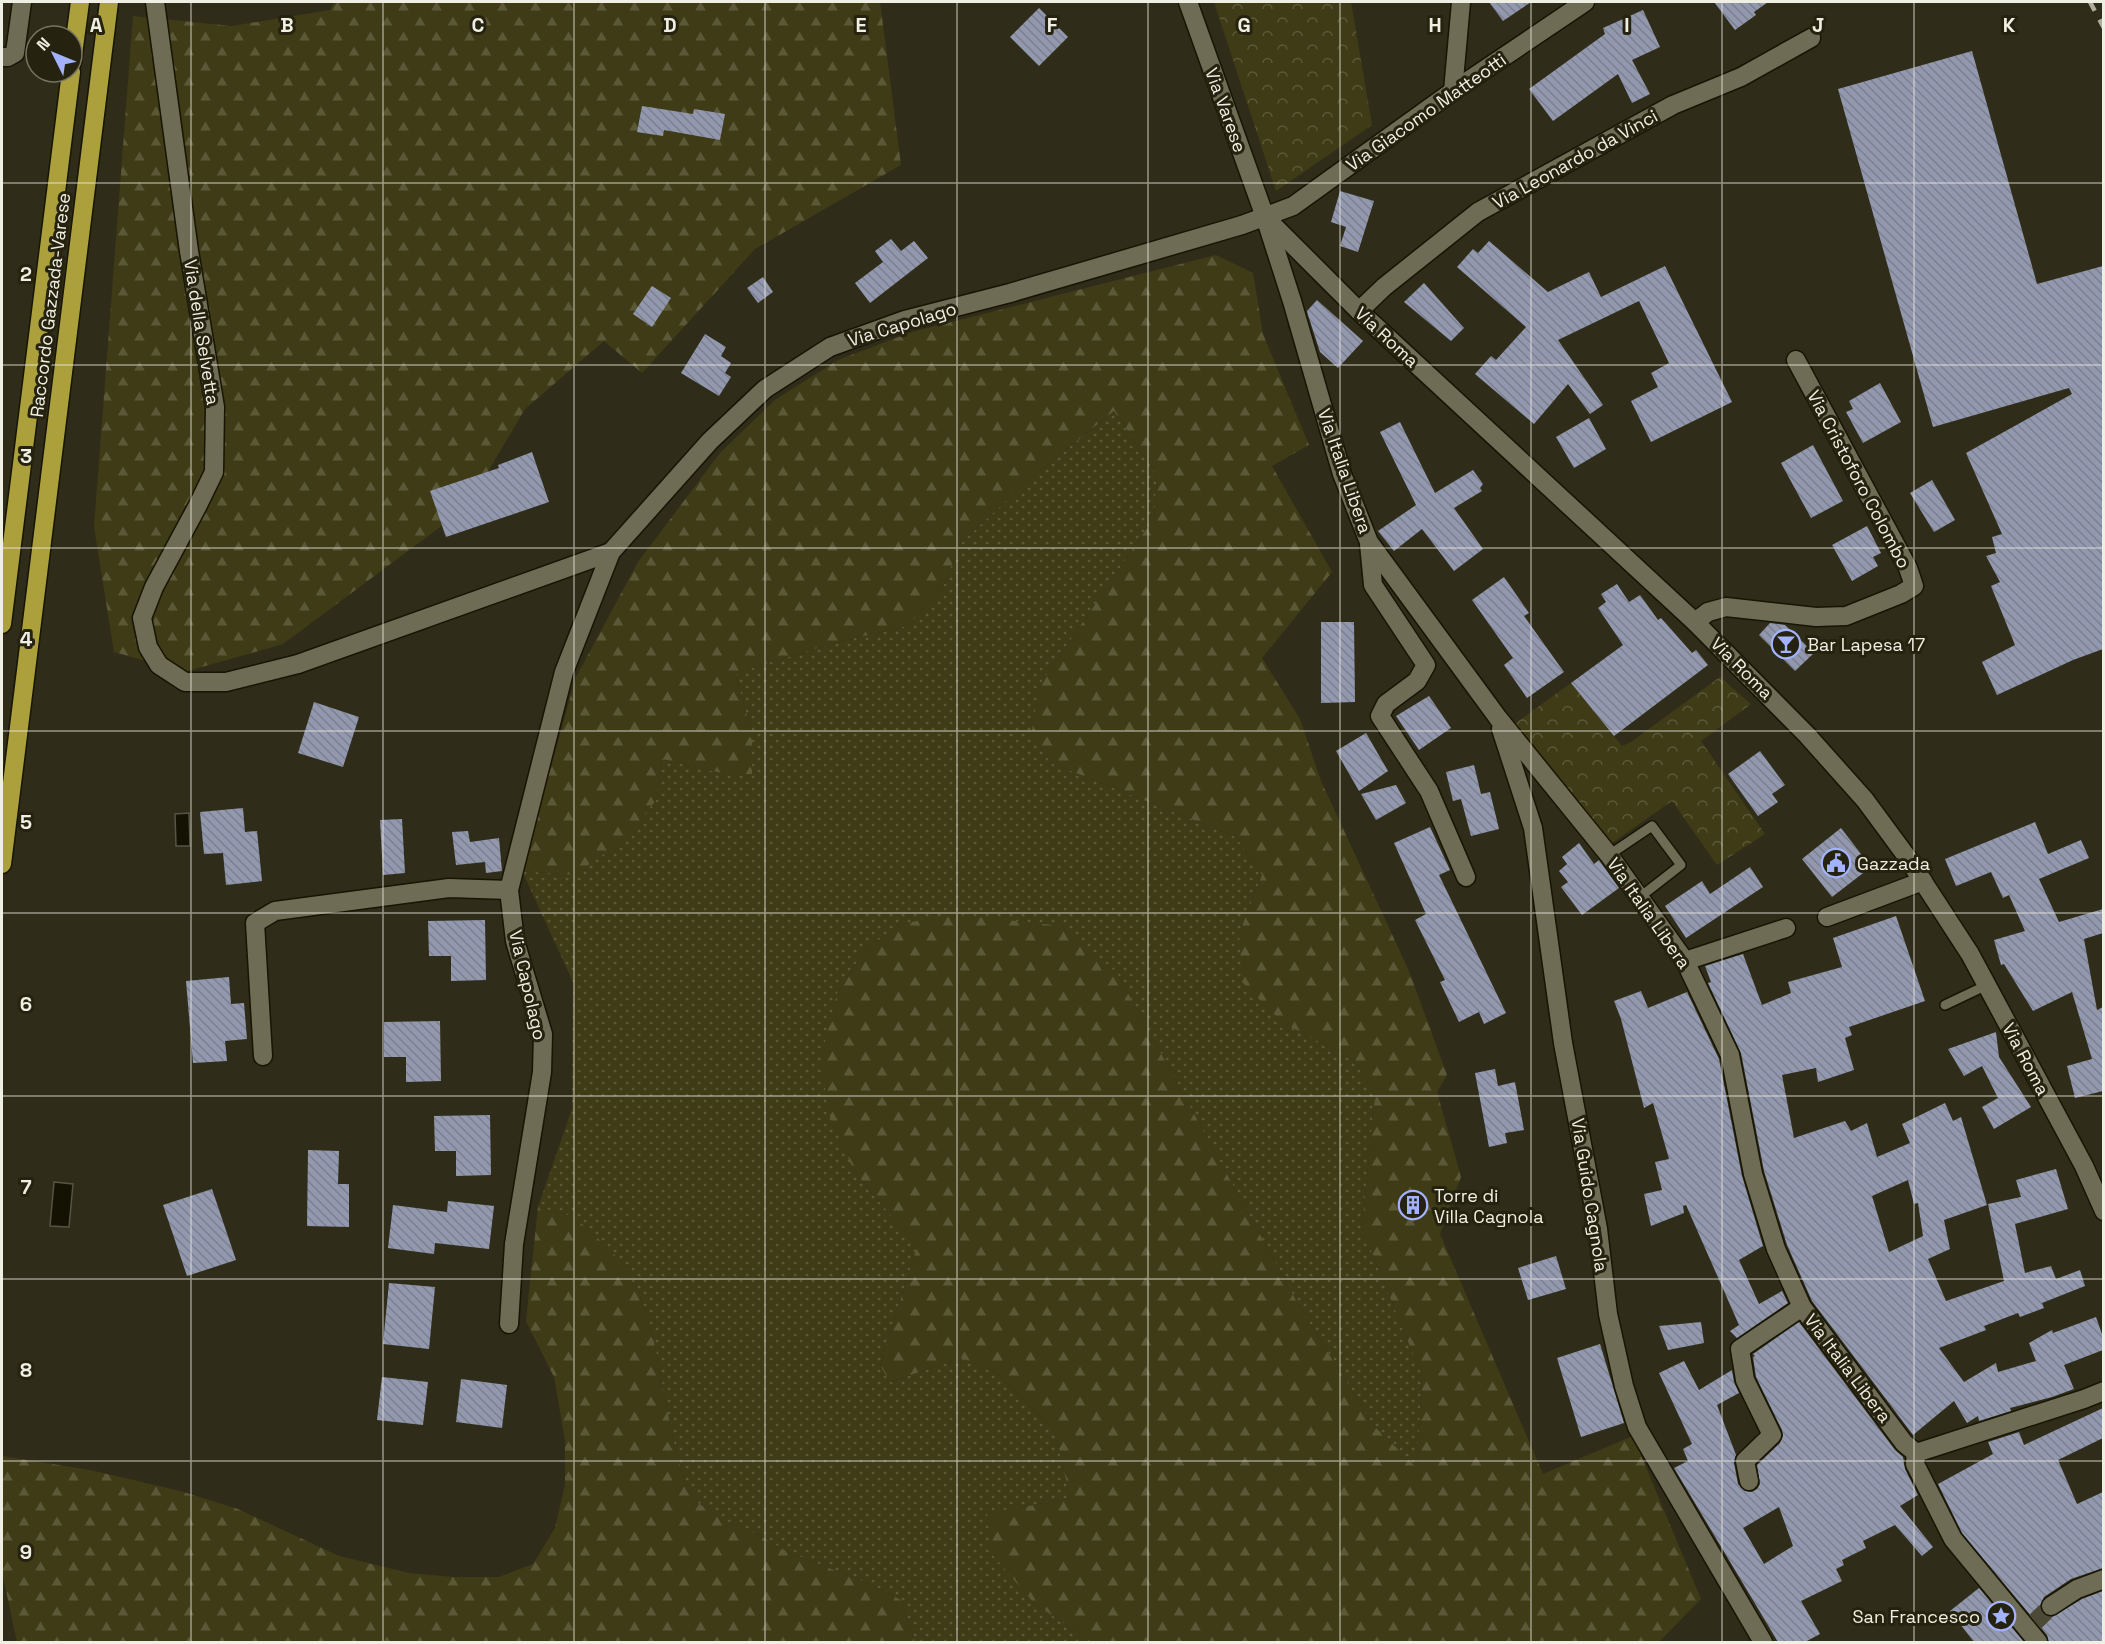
<svg xmlns="http://www.w3.org/2000/svg" width="2105" height="1644" font-family="'Space Grotesk',sans-serif">
	<defs>
		<pattern id="grass-dots" width="8" height="8" patternUnits="userSpaceOnUse" patternTransform="scale(1.5)"><rect width="8" height="8" fill="#3f3b16"/><path d="M2 2h.1M6 6h.1" fill="none" stroke="#5b5838" stroke-width="1.8" stroke-linecap="round"/></pattern>
		<pattern id="forest-firs" width="22" height="20" patternUnits="userSpaceOnUse" patternTransform="scale(1.5)"><rect width="22" height="20" fill="#3f3b16"/><path d="M5 1l3.5 6h-7zM16 11l3.5 6h-7z" fill="#5b5838"/></pattern>
		<pattern id="park-crowns" width="20" height="18" patternUnits="userSpaceOnUse" patternTransform="scale(1.5)"><rect width="20" height="18" fill="#3f3b16"/><path d="M2 6a3 3 0 1 1 6 0M12 15a3 3 0 1 1 6 0" fill="none" stroke="#5b5838"/></pattern>
		<pattern id="building-back-hatch" width="6" height="6" patternUnits="userSpaceOnUse" patternTransform="scale(1.5)"><rect width="6" height="6" fill="#9298ae"/><path d="M-1 5l2 2M0 0l6 6M5-1l2 2" fill="none" stroke="#7c808e"/></pattern>
	</defs>
	<rect width="100%" height="100%" fill="#2f2d19"/>
	<path fill="url(#grass-dots)" d="M1114,411L1157,475L1154,518L1039,686L1051,763L1236,837L1262,875L1239,934L1283,1023L1354,1060L1375,1096L1362,1228L1422,1376L1417,1469L1374,1426L1298,1304L1117,973L903,924L865,949L837,994L854,1171L917,1247L880,1365L891,1382L961,1358L996,1372L1055,1431L1070,1498L988,1514L1034,1603L1092,1642H915L901,1600L872,1585L786,1551L759,1535L722,1519L698,1503L684,1479L673,1439L653,1336L639,1292L571,1216L538,1207L572,1109L573,982L522,871L574,875L657,799L662,759L726,774L752,733L735,673L838,642L907,626L942,590L960,544L1026,482Z"/>
	<g fill="url(#forest-firs)">
		<path d="M334,2H880L901,165L755,249L642,373L604,341L525,409L467,507L283,644L184,672L114,652L94,527L133,16L232,26L330,10Z"/>
		<path d="M1216,255L1253,273L1263,334L1309,445L1272,466L1332,572L1262,658L1300,719L1321,781L1409,971L1447,1075L1437,1092L1461,1177L1440,1234L1543,1474L1633,1436L1701,1599L1659,1642H1092L1034,1603L991,1553L987,1514L1070,1498L1055,1431L996,1372L961,1358L890,1382L880,1365L917,1247L854,1171L828,1112L821,1057L837,994L865,949L903,924L950,914L1062,926L1117,973L1298,1304L1374,1426L1417,1468L1422,1376L1362,1228L1375,1096L1354,1060L1283,1023L1242,982L1239,934L1262,875L1236,837L1051,763L1031,737L1039,686L1154,518L1157,475L1114,411L1026,482L960,544L942,590L907,626L838,642L735,673L752,733V774H726L662,759L657,799L624,840L574,875L522,871L576,677L638,562L720,453L775,400L838,360L912,332Z"/>
		<path d="M538,1207L571,1216L587,1228L619,1259L639,1292L653,1336L673,1439L684,1479L698,1503L722,1519L759,1535L786,1551L872,1585L901,1600L915,1642H17L2,1572V1456L90,1470L180,1491L238,1509L339,1556L409,1573L453,1577H499L533,1564L555,1528L565,1485V1440L554,1377L526,1321Z"/>
	</g>
	<g fill="url(#park-crowns)">
		<path d="M1214,2H1351L1372,125L1276,191Z"/>
		<path d="M1720,677L1751,704L1701,741L1765,834L1717,865L1672,801L1612,843L1513,725L1571,683L1622,746L1631,742Z"/>
	</g>
	<g fill="#141202" stroke="#565446" stroke-width="1.5">
		<path d="M189,813L190,846H176L175,814Z"/>
		<path d="M54,1182L73,1184L69,1227L50,1226Z"/>
	</g>
	<g fill="url(#building-back-hatch)" fill-rule="evenodd">
		<path d="M1489,2H1531L1503,21Z"/>
		<path d="M1714,2H1768L1754,12L1756,15L1735,30Z"/>
		<path d="M1039,8L1068,37L1039,66L1010,37Z"/>
		<path d="M1643,10L1660,47L1632,60L1650,94L1632,103L1618,74L1553,121L1529,89L1605,34L1603,28Z"/>
		<path d="M1972,51L2037,284L2103,266V649L2073,660L1997,695L1982,662L2015,645L1991,586L2000,582L1986,556L1996,553L1992,537L2002,534L1966,453L2072,394L2069,388L1933,427L1838,89Z"/>
		<path d="M642,106L693,114L694,109L725,114L720,140L664,130L663,136L637,132Z"/>
		<path d="M1340,191L1374,201L1358,252L1340,246L1346,227L1331,222Z"/>
		<path d="M891,239L901,251L914,241L928,258L870,303L855,283L883,262L875,251Z"/>
		<path d="M1489,241L1548,292L1589,272L1601,297L1665,266L1732,402L1651,442L1631,401L1658,387L1651,373L1669,363L1639,301L1558,340L1603,405L1590,414L1568,384L1534,424L1475,374L1491,356L1496,360L1526,327L1457,267L1473,249L1478,253Z"/>
		<path d="M763,277L773,292L758,303L747,288Z"/>
		<path d="M1424,283L1464,328L1451,341L1404,302Z"/>
		<path d="M652,286L671,298L652,327L633,314Z"/>
		<path d="M1317,300L1363,341L1338,368L1320,352L1308,315L1307,311Z"/>
		<path d="M705,334L726,347L721,356L731,363L725,373L731,377L719,396L681,373Z"/>
		<path d="M1880,383L1901,422L1863,443L1846,412L1853,409L1849,401Z"/>
		<path d="M1589,418L1606,449L1574,468L1556,437Z"/>
		<path d="M1400,422L1435,493L1473,470L1483,484L1480,488L1482,491L1454,508L1483,549L1454,571L1422,529L1394,551L1378,531L1416,505L1380,432Z"/>
		<path d="M1813,445L1843,501L1811,518L1781,463Z"/>
		<path d="M532,452L549,502L446,537L430,491L499,468L498,465Z"/>
		<path d="M1932,480L1955,520L1934,532L1910,493Z"/>
		<path d="M1867,526L1881,553L1873,557L1878,566L1852,581L1832,545Z"/>
		<path d="M1504,577L1529,613L1524,616L1564,672L1527,698L1504,665L1513,658L1472,600Z"/>
		<path d="M1617,584L1629,602L1640,595L1658,620L1661,618L1692,653L1696,650L1708,665L1614,736L1571,683L1623,645L1598,608L1606,602L1601,594Z"/>
		<path d="M1321,622H1354L1355,702L1321,703Z"/>
		<path d="M1770,623L1785,625L1814,653L1795,671L1759,635Z"/>
		<path d="M1429,696L1451,728L1419,750L1396,716Z"/>
		<path d="M314,702L359,717L343,767L298,753Z"/>
		<path d="M1366,733L1388,771L1359,791L1336,751Z"/>
		<path d="M1760,751L1785,785L1772,794L1778,802L1758,816L1728,774Z"/>
		<path d="M1474,765L1481,794L1490,792L1499,829L1471,836L1461,799L1453,801L1446,772Z"/>
		<path d="M1396,785L1406,803L1376,820L1361,794Z"/>
		<path d="M243,808L245,832L257,831L262,881L226,885L223,853L204,854L200,812Z"/>
		<path d="M402,819L405,873L383,875L380,820Z"/>
		<path d="M2035,822L2048,854L2081,840L2089,858L2039,879L2059,922L2103,909V933L2084,939L2097,1010L2103,1007V1091L2075,1098L2067,1066L2092,1059L2072,992L2033,1011L2004,964L2001,965L1994,940L2025,931L2009,895L2003,898L1991,872L1956,886L1945,859Z"/>
		<path d="M1430,827L1450,870L1439,875L1506,1013L1484,1024L1479,1012L1459,1022L1440,982L1445,980L1415,920L1426,914L1394,843Z"/>
		<path d="M1841,828L1871,867L1832,897L1802,859Z"/>
		<path d="M468,831L470,842L499,838L502,871L486,873L485,862L456,865L452,832Z"/>
		<path d="M1579,843L1594,864L1599,860L1619,888L1582,915L1561,887L1568,882L1559,871L1567,864L1562,857Z"/>
		<path d="M1750,867L1763,887L1686,938L1665,906L1702,881L1710,894Z"/>
		<path d="M1896,916L1925,1001L1849,1027L1852,1035L1845,1038L1854,1070L1818,1082L1816,1068L1782,1075L1794,1138L1845,1121L1851,1131L1867,1123L1877,1157L1910,1143L1902,1124L1945,1103L1953,1121L1961,1117L1987,1205L1944,1220L1950,1249L1928,1259L1946,1301L2004,1281L1988,1204L2021,1197L2016,1180L2056,1169L2068,1209L2015,1224L2025,1273L2051,1266L2056,1279L2080,1270L2085,1286L2042,1303L2044,1308L2020,1317L2018,1313L1984,1326L1986,1330L1939,1348L1964,1382L1996,1363L1998,1372L2036,1361L2029,1343L2052,1330L2053,1333L2096,1317L2103,1337V1350L2064,1365L2074,1389L2052,1397L2010,1408L2011,1411L1979,1421L1978,1416L1967,1423L1954,1401L1913,1435L1812,1301L1787,1245L1764,1171L1741,1053L1708,983L1711,982L1705,966L1743,954L1762,1005L1791,993L1788,982L1842,967L1833,938ZM1908,1180L1914,1204L1918,1203L1923,1236L1889,1252L1872,1196Z"/>
		<path d="M485,920L486,980L451,981V956H429L428,921Z"/>
		<path d="M229,977L231,1004L244,1003L247,1039L225,1041L227,1061L193,1063L186,981Z"/>
		<path d="M1641,991L1648,1008L1687,992L1719,1059L1742,1176L1763,1246L1739,1260L1759,1304L1782,1291L1788,1303L1737,1338L1730,1331L1739,1325L1686,1205L1683,1206L1684,1213L1651,1226L1644,1194L1662,1190L1655,1162L1669,1159L1653,1103L1644,1108L1621,1019L1614,1001Z"/>
		<path d="M440,1021L441,1081L406,1082V1057H384V1022Z"/>
		<path d="M1996,1032L1999,1057L2031,1107L1994,1129L1982,1107L1998,1098L1982,1066L1964,1076L1948,1049Z"/>
		<path d="M1495,1069L1498,1086L1515,1082L1524,1130L1505,1133L1507,1143L1489,1147L1475,1073Z"/>
		<path d="M490,1115L491,1175L456,1176V1151H435L434,1116Z"/>
		<path d="M308,1150L339,1151L338,1184H349V1227L307,1226Z"/>
		<path d="M212,1189L236,1260L187,1276L163,1205Z"/>
		<path d="M448,1201L494,1206L489,1249L435,1243L434,1254L388,1248L393,1205L447,1212Z"/>
		<path d="M1556,1256L1566,1289L1528,1300L1518,1268Z"/>
		<path d="M389,1283L435,1287L429,1349L383,1344Z"/>
		<path d="M1701,1322L1704,1343L1668,1350L1659,1326Z"/>
		<path d="M1799,1322L1895,1450L1903,1457L1905,1469L1918,1495L1900,1506L1933,1547L1922,1556L1895,1525L1863,1541L1866,1548L1842,1560L1844,1565L1836,1569L1842,1581L1801,1601L1820,1634L1805,1642H1778L1674,1468L1688,1461L1683,1449L1692,1444L1659,1373L1684,1361L1699,1390L1732,1370L1734,1382L1739,1393L1717,1405L1736,1455L1734,1463L1738,1484L1745,1491L1752,1492L1757,1489L1760,1484L1757,1465L1780,1443L1783,1436L1782,1430L1756,1377L1753,1357L1755,1356L1753,1354ZM1779,1507L1793,1546L1764,1564L1743,1528Z"/>
		<path d="M1600,1344L1624,1423L1581,1437L1557,1358Z"/>
		<path d="M382,1377L428,1382L423,1425L377,1420Z"/>
		<path d="M461,1379L507,1385L502,1428L456,1422Z"/>
		<path d="M2103,1408V1438L2058,1460L2077,1504L2103,1492V1568L2071,1579L2044,1597L2040,1606L2042,1613L2052,1617L2082,1599L2103,1591V1642H2049L2047,1635L1962,1533L1938,1484L1993,1454L1988,1442L2019,1432L2024,1445Z"/>
		<path d="M1979,1588L2024,1642H1974L1950,1611Z"/>
	</g>
	<g fill="none" stroke-linecap="round" stroke-linejoin="round">
		<path stroke="#4c4a37" stroke-width="18" stroke-dasharray="18 9" stroke-linecap="butt" d="M2033,1624L2051,1606"/>
		<g stroke="#171503" stroke-width="12">
			<g id="lane">
				<path d="M1609,855L1652,826L1681,865L1640,897"/>
				<path d="M1945,1005L1987,985"/>
			</g>
		</g>
		<g stroke="#171503" stroke-width="21">
			<g id="street">
				<path d="M155,2L189,251L215,407L214,472L197,507L154,587L142,618L148,647L159,665L185,682H226L298,664L611,552"/>
				<path d="M2,57H8L15,53L22,2"/>
				<path d="M1453,91L1461,2"/>
				<path d="M1265,217L1292,301L1342,474L1369,542L1498,718L1609,855L1685,961L1730,1055L1753,1174L1776,1249L1802,1307L1904,1443L1916,1453"/>
				<path d="M1359,311L1384,287L1478,212L1673,105L1741,77L1811,38"/>
				<path d="M1369,544L1373,585L1426,665L1417,681L1386,704L1380,716L1429,791L1466,877"/>
				<path d="M1695,622L1708,612L1726,607L1816,617L1846,616L1901,594L1914,586L1908,568L1796,360"/>
				<path d="M1501,729L1533,828L1563,1043L1598,1229L1608,1314L1624,1386L1637,1427L1763,1642"/>
				<path d="M1827,917L1923,881"/>
				<path d="M1685,961L1786,928"/>
				<path d="M263,1056L255,923L275,911L449,888L509,890"/>
				<path d="M509,1324L514,1244L542,1072L543,1034L515,941L509,890L564,672L611,552L710,441L765,389L830,347L905,320L1010,293L1242,225L1293,206L1453,91L1585,2"/>
				<path d="M1916,1453L1915,1464L1953,1539L2038,1642"/>
				<path d="M1916,1453L2084,1399L2104,1391"/>
				<path d="M1749,1481L1745,1461L1772,1435L1745,1380L1740,1349L1802,1307"/>
				<path d="M2051,1606L2077,1589L2104,1579"/>
			</g>
		</g>
		<g stroke="#171503" stroke-width="21">
			<path id="secondary" d="M1188,2L1265,217L1359,311L1695,622L1807,735L1865,800L1907,857L1970,954L2084,1166L2104,1211"/>
		</g>
		<g stroke="#171503" stroke-width="21">
			<g id="highway">
				<path d="M72,62L80,2"/>
				<path d="M2,624L71,72"/>
				<path d="M2,864L109,2"/>
			</g>
		</g>
		<use href="#lane" stroke="#6f6c56" stroke-width="9"/>
		<use href="#street" stroke="#6f6c56" stroke-width="18"/>
		<use href="#secondary" stroke="#6f6c56" stroke-width="18"/>
		<use href="#highway" stroke="#aba03c" stroke-width="18"/>
		<path stroke="#aead9e" stroke-width="4.5" stroke-dasharray="10 10" stroke-linecap="butt" d="M2090,2L2104,28"/>
	</g>
	<path fill="none" stroke="#f0efe3" stroke-width="1.5" stroke-opacity="0.55" d="M191,2V1642M383,2V1642M574,2V1642M765,2V1642M957,2V1642M1148,2V1642M1340,2V1642M1531,2V1642M1722,2V1642M1914,2V1642M2,183H2104M2,365H2104M2,548H2104M2,731H2104M2,913H2104M2,1096H2104M2,1279H2104M2,1461H2104"/>
	<defs>
		<g id="bar-ring" transform="scale(1.5)"><circle r="9.5" fill="#25230f" stroke="#a3b2fd" stroke-width="1.5"/><path d="M-6-5H6L.8 .8V4.5H3.5V6h-7V4.5H-.8V.8Z" fill="#a3b2fd"/></g>
		<g id="civic-ring" transform="scale(1.5)"><circle r="9.5" fill="#25230f" stroke="#a3b2fd" stroke-width="1.5"/><path d="M-.6-6.5H3V-4.5H.6V-3L4-1V1h2V6H-6V1h2V-1L-.6-3ZM-1.2 2.5V6h2.4V2.5Z" fill="#a3b2fd"/></g>
		<g id="building-ring" transform="scale(1.5)"><circle r="9.5" fill="#25230f" stroke="#a3b2fd" stroke-width="1.5"/><path d="M-4-6H4V6H1V3H-1V6H-4ZM-2.5-4.3h1.7v1.8h-1.7ZM.8-4.3h1.7v1.8H.8ZM-2.5-1h1.7V.8h-1.7ZM.8-1h1.7V.8H.8Z" fill="#a3b2fd"/></g>
		<g id="sight-ring" transform="scale(1.5)"><circle r="9.5" fill="#25230f" stroke="#a3b2fd" stroke-width="1.5"/><path d="M0-6L1.8-2.2L6-1.7L2.9 1.2L3.7 5.4L0 3.3L-3.7 5.4L-2.9 1.2L-6-1.7L-1.8-2.2Z" fill="#a3b2fd"/></g>
	</defs>
	<g fill-rule="evenodd">
		<use href="#bar-ring" x="1786" y="644"/>
		<use href="#civic-ring" x="1836" y="863"/>
		<use href="#building-ring" x="1413" y="1205"/>
		<use href="#sight-ring" x="2001" y="1616"/>
	</g>
	<g text-anchor="middle" dominant-baseline="central" stroke-width="6" stroke-linejoin="round" paint-order="stroke">
		<g font-size="18" fill="#f0efe3" stroke="#25230f">
			<text transform="translate(1226 110) rotate(70)">Via Varese</text>
			<text transform="translate(1426 112) rotate(-35)">Via Giacomo Matteotti</text>
			<text transform="translate(1575 159) rotate(-29)">Via Leonardo da Vinci</text>
			<text transform="translate(50 305) rotate(-83)">Raccordo Gazzada-Varese</text>
			<text transform="translate(902 324) rotate(-17)">Via Capolago</text>
			<text transform="translate(202 332) rotate(81)">Via della Selvetta</text>
			<text transform="translate(1387 337) rotate(43)">Via Roma</text>
			<text transform="translate(1345 471) rotate(71)">Via Italia Libera</text>
			<text transform="translate(1859 479) rotate(62)">Via Cristoforo Colombo</text>
			<text transform="translate(1742 668) rotate(45)">Via Roma</text>
			<text transform="translate(1649 913) rotate(55)">Via Italia Libera</text>
			<text transform="translate(528 985) rotate(77)">Via Capolago</text>
			<text transform="translate(2026 1059) rotate(62)">Via Roma</text>
			<text transform="translate(1590 1195) rotate(81)">Via Guido Cagnola</text>
			<text transform="translate(1848 1368) rotate(53)">Via Italia Libera</text>
		</g>
		<g font-size="18" fill="#f0efe3" stroke="#25230f" text-anchor="start">
			<text x="1807" y="644">Bar Lapesa 17</text>
			<text x="1857" y="863">Gazzada</text>
			<text x="1434" y="1195">Torre di<tspan x="1434" dy="21">Villa Cagnola</tspan></text>
			<text x="1980" y="1616" text-anchor="end">San Francesco</text>
		</g>
	</g>
	<g font-size="20" text-anchor="middle" font-weight="bold" fill="#f0efe3" stroke="#25230f" stroke-width="6" stroke-linejoin="round" paint-order="stroke">
		<text x="96" y="32">A</text>
		<text x="287" y="32">B</text>
		<text x="478" y="32">C</text>
		<text x="670" y="32">D</text>
		<text x="861" y="32">E</text>
		<text x="1052" y="32">F</text>
		<text x="1244" y="32">G</text>
		<text x="1435" y="32">H</text>
		<text x="1627" y="32">I</text>
		<text x="1818" y="32">J</text>
		<text x="2009" y="32">K</text>
		<text x="26" y="281">2</text>
		<text x="26" y="463">3</text>
		<text x="26" y="646">4</text>
		<text x="26" y="829">5</text>
		<text x="26" y="1011">6</text>
		<text x="26" y="1194">7</text>
		<text x="26" y="1377">8</text>
		<text x="26" y="1559">9</text>
	</g>
	<rect width="2105" height="1644" fill="none" stroke="#f0efe3" stroke-width="6"/>
	<g transform="translate(54 54) rotate(313)"><circle r="28" fill="#25230f" stroke="#767564" stroke-width="1.5"/>
	<path d="M0-4.5L10 22L0 15L-10 22Z" fill="#a3b2fd"/>
	<text y="-9" font-size="16" font-weight="bold" text-anchor="middle" fill="#f0efe3">N</text>
	</g>
</svg>
